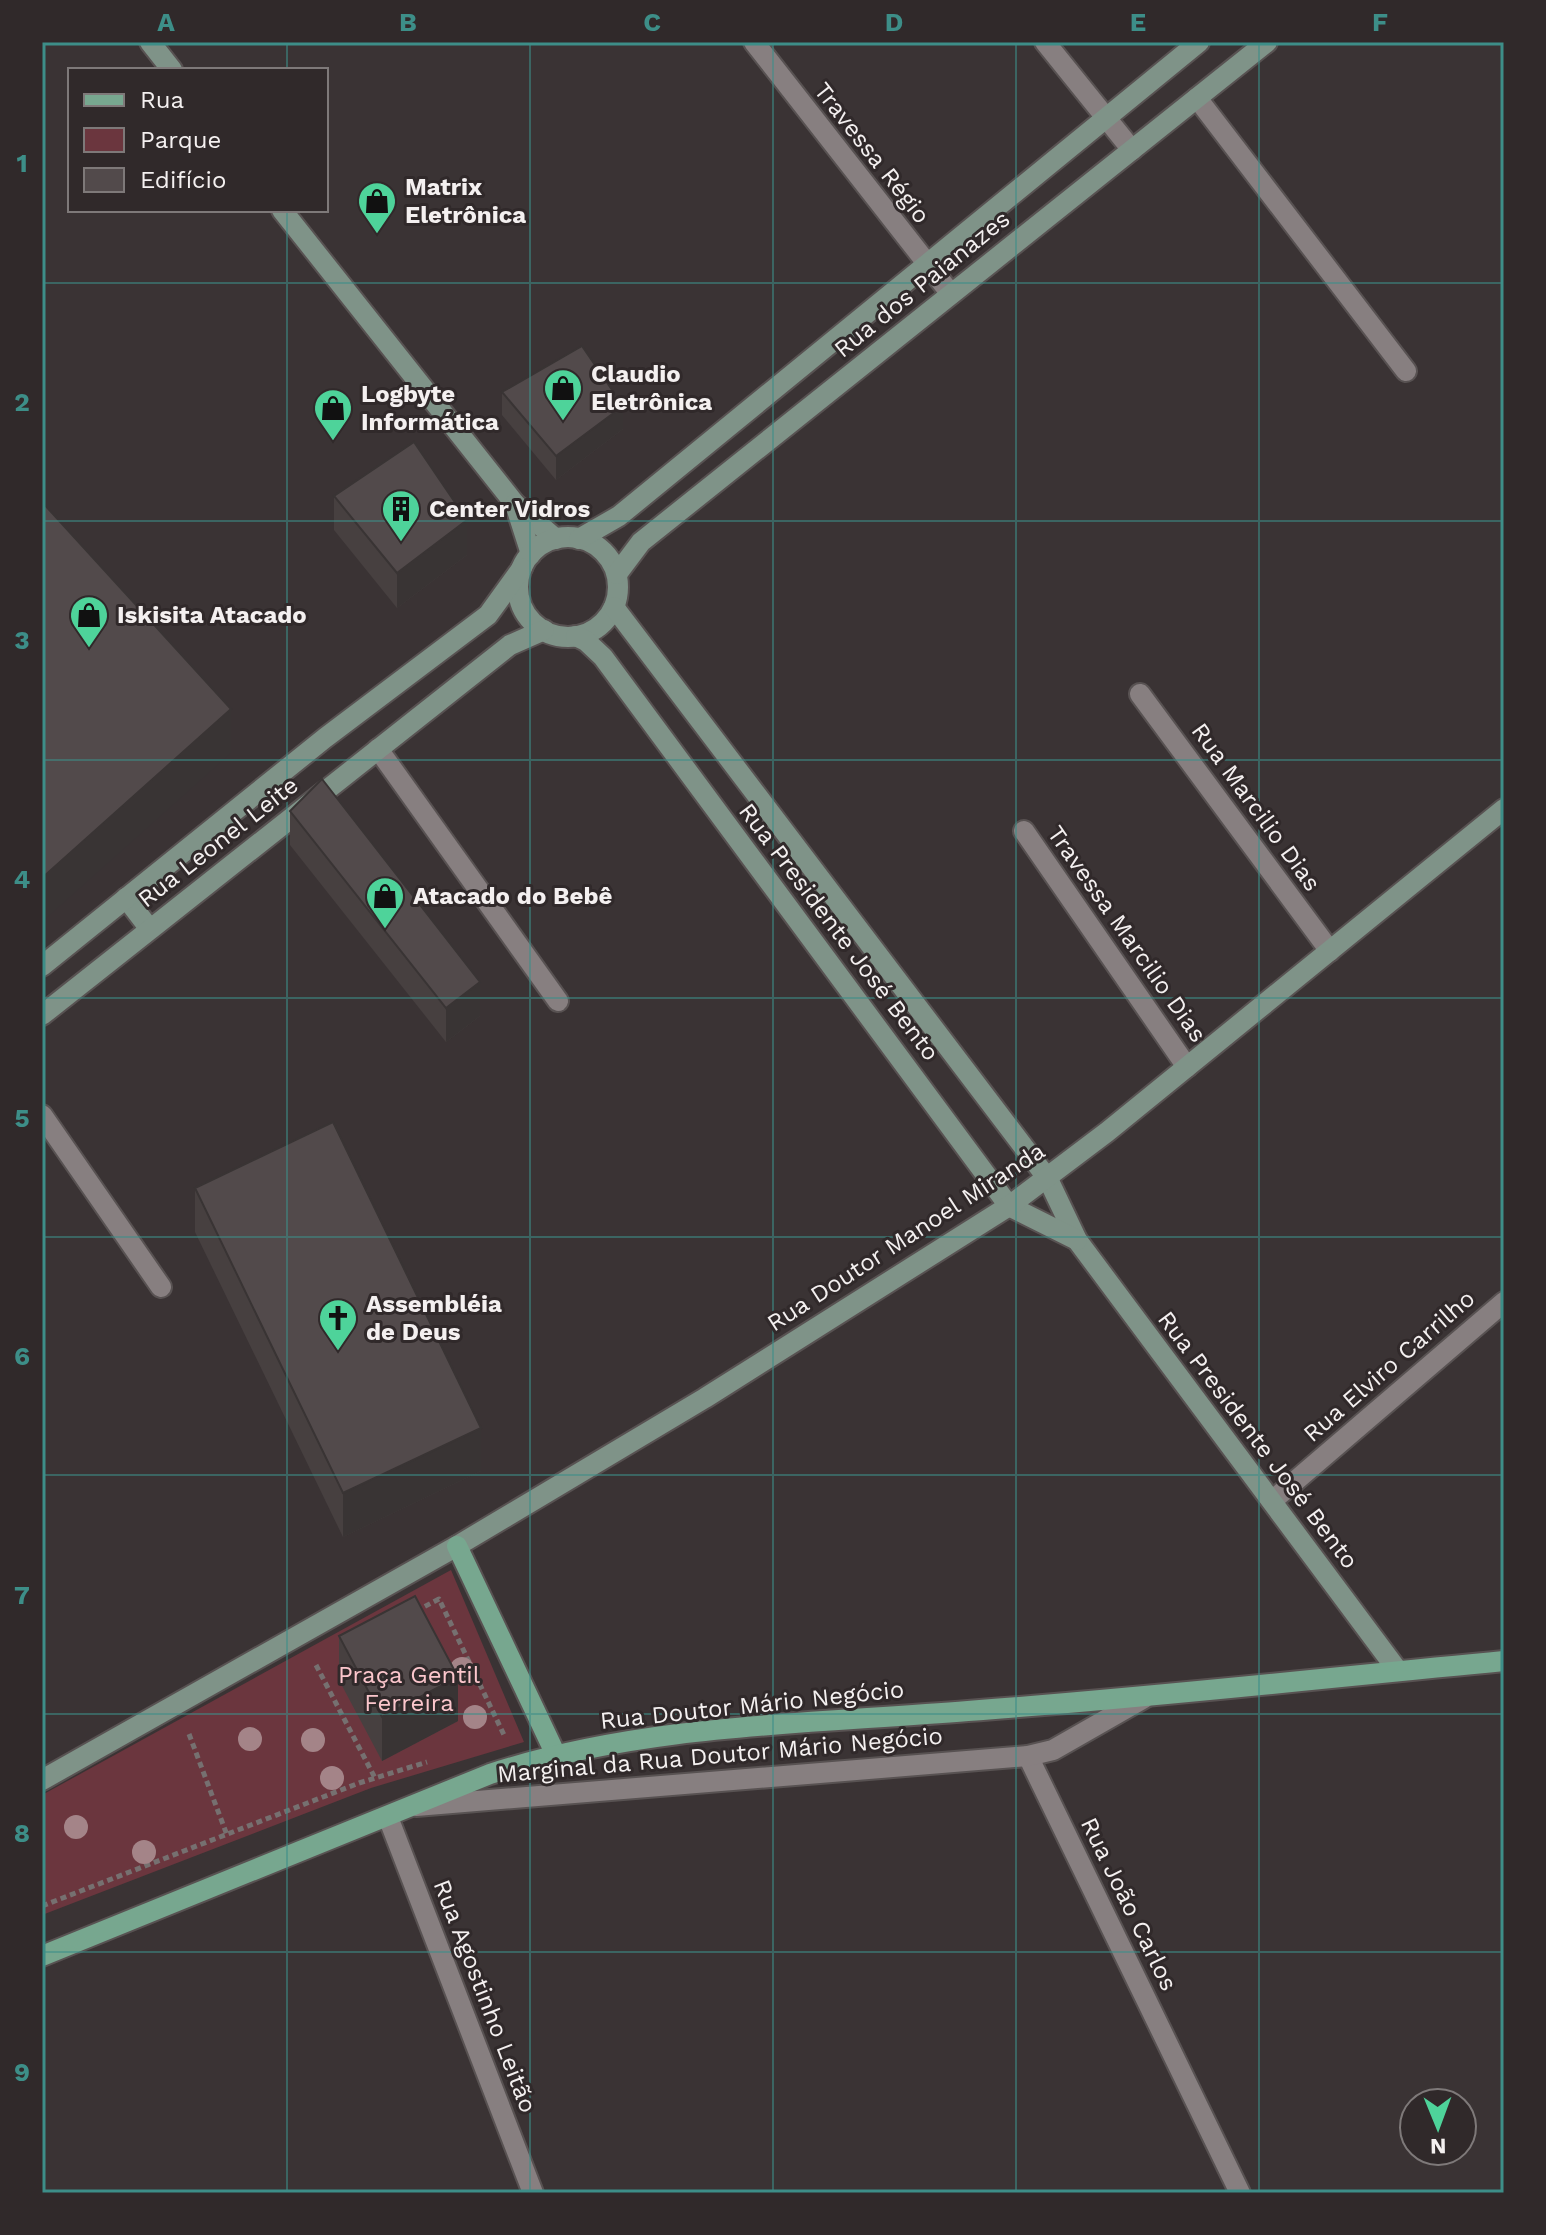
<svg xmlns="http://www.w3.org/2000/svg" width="1546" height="2235" font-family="'Work Sans',sans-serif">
	<rect width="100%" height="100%" fill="#3a3334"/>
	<path fill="#6b363e" d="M451,1570L524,1742L371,1788L42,1915V1795Z"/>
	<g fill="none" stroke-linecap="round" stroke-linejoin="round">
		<g stroke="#585252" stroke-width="24">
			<g id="lane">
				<path d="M1197,98L1406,371"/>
				<path d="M378,749L558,1001"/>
				<path d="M42,1115L161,1287"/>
			</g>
		</g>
		<g stroke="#585252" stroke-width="24">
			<g id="street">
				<path d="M754,42L951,294"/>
				<path d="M1045,42L1132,150"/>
				<path d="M1140,694L1330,951"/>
				<path d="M1024,831L1187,1067"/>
				<path d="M1272,1501L1504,1302"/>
				<path d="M1028,1756L1240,2193"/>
				<path d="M416,1806L1028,1756L1053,1750L1144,1698"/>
				<path d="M388,1817L533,2193"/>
			</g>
		</g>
		<g stroke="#585252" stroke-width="24">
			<g id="secondary">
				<path d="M150,42L172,70"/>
				<path d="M282,210L515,504L556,539"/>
				<path d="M515,504L531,554"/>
				<circle cx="568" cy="587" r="50"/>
				<path d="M579,539L619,516L1199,42"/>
				<path d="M617,574L641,542L1267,42"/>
				<path d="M614,607L1048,1179L1077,1240L1398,1671"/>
				<path d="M576,636L586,641L603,657L1009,1206L1077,1240"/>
				<path d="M126,898L149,928"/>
				<path d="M42,966L325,738L488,615L522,568"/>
				<path d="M42,1015L510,645L544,630"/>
				<path d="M42,1780L457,1546L705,1398L1009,1206L1107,1132L1504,809"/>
			</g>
		</g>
		<g stroke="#585252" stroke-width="24">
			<g id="primary">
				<path d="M457,1546L555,1753"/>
				<path d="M42,1956L490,1774C643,1724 809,1724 968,1711C1147,1698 1325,1678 1504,1661"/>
			</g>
		</g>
		<g stroke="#767070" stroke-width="5" stroke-dasharray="6 4" stroke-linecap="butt">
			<path d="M416,1611L439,1599L505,1737"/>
			<path d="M316,1665L375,1778"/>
			<path d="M189,1734L227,1835"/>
			<path d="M42,1906L359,1783L427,1762"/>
		</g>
		<use href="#lane" stroke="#877f80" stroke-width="20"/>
		<use href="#street" stroke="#877f80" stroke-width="20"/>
		<use href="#secondary" stroke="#7f9388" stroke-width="20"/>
		<use href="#primary" stroke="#77a78f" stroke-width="20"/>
	</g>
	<g fill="#a48488">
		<circle cx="462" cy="1669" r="12"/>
		<circle cx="475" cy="1717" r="12"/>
		<circle cx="250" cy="1739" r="12"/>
		<circle cx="313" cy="1740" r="12"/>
		<circle cx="332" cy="1778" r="12"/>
		<circle cx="76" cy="1827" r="12"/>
		<circle cx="144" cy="1852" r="12"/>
	</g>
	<g fill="#474040">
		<path d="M502,392L623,429L556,480L502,415Z"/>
		<path d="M334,496L467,555L397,608L334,530Z"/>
		<path d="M290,811L480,1016L446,1042L290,845Z"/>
		<path d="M195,1188L481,1471L343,1537L195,1232Z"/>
		<path d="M339,1636L458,1721L382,1761L339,1680Z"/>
	</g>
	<g fill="#393434">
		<path d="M623,406V429L556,480V456Z"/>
		<path d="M467,520V555L397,608V573Z"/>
		<path d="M231,709V753L42,922V878Z"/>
		<path d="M480,982V1016L446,1042V1008Z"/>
		<path d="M481,1428V1471L343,1537V1493Z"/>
		<path d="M458,1677V1721L382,1761V1717Z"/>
	</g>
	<g fill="#524a4b" stroke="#393434" stroke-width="2">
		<path d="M582,346L623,406L556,456L502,392Z"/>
		<path d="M414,442L467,520L397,573L334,496Z"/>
		<path d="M42,502L231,709L42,878Z"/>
		<path d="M322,779L480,982L446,1008L290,811Z"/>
		<path d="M333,1122L481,1428L343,1493L195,1188Z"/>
		<path d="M415,1596L458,1677L382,1717L339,1636Z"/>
	</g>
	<path fill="none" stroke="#3d8e88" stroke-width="2" stroke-opacity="0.55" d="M287,42V70M530,42V2193M773,42V2193M1016,42V2193M1259,42V2193M287,210V2193M42,283H1504M42,521H1504M42,760H1504M42,998H1504M42,1237H1504M42,1475H1504M42,1714H1504M42,1952H1504"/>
	<defs>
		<g id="shop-pin" transform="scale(2)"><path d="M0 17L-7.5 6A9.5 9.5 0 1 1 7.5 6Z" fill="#4ed39a" stroke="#30292a"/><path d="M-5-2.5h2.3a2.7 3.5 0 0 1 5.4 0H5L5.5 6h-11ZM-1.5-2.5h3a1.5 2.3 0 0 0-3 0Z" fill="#111"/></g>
		<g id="building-pin" transform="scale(2)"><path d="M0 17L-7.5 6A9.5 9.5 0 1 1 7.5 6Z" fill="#4ed39a" stroke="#30292a"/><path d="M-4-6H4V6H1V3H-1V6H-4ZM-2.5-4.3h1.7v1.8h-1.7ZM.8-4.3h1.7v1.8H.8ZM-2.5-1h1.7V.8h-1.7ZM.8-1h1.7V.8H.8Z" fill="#111"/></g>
		<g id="church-pin" transform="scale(2)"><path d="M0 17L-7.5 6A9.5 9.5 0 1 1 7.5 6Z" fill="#4ed39a" stroke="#30292a"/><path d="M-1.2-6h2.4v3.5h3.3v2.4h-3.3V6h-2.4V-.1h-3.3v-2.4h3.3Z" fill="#111"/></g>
	</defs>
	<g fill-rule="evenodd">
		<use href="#shop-pin" x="377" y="201"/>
		<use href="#shop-pin" x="563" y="388"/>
		<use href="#shop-pin" x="333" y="408"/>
		<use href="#building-pin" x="401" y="509"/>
		<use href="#shop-pin" x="89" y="615"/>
		<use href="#shop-pin" x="385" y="896"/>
		<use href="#church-pin" x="338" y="1318"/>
	</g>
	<g text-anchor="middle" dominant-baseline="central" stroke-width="6" stroke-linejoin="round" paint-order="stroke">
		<g font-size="24" fill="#f4f0f0" stroke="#30292a">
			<text transform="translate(872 153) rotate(52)">Travessa Régio</text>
			<text transform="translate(922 284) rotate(-39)">Rua dos Paianazes</text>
			<text transform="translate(1256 807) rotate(54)">Rua Marcilio Dias</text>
			<text transform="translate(218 842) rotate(-38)">Rua Leonel Leite</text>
			<text transform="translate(839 932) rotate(53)">Rua Presidente José Bento</text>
			<text transform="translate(1127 934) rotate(55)">Travessa Marcilio Dias</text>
			<text transform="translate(906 1237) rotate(-33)">Rua Doutor Manoel Miranda</text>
			<text transform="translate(1389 1366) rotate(-41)">Rua Elviro Carrilho</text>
			<text transform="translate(1258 1440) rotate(53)">Rua Presidente José Bento</text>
			<text transform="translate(752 1705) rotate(-6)">Rua Doutor Mário Negócio</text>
			<text transform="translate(720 1755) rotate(-5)">Marginal da Rua Doutor Mário Negócio</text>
			<text transform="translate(1129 1904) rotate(64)">Rua João Carlos</text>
			<text transform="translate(485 1996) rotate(69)">Rua Agostinho Leitão</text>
		</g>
		<g font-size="24" font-weight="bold" fill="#f4f0f0" stroke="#30292a" text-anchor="start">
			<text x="405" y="187">Matrix<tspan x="405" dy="28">Eletrônica</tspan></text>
			<text x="591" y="374">Claudio<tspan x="591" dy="28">Eletrônica</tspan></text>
			<text x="361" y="394">Logbyte<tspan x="361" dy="28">Informática</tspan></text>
			<text x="429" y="509">Center Vidros</text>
			<text x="117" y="615">Iskisita Atacado</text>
			<text x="413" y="896">Atacado do Bebê</text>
			<text x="366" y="1304">Assembléia<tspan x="366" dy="28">de Deus</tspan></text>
		</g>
		<g font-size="24" fill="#fbc6cc" stroke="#30292a">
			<text x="409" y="1675">Praça Gentil<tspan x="409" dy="28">Ferreira</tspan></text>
		</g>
	</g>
	<rect width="1546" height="2235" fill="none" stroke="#30292a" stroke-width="88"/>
	<rect x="68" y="68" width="260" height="144" fill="#30292a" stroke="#7e7979" stroke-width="2"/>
	<rect x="84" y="94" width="40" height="12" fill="#77a78f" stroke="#7e7979" stroke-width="2"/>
	<text x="140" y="108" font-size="24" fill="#f4f0f0">Rua</text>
	<rect x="84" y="128" width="40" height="24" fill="#6b363e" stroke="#7e7979" stroke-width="2"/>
	<text x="140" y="148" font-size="24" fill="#f4f0f0">Parque</text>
	<rect x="84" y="168" width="40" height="24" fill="#524a4b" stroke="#7e7979" stroke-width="2"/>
	<text x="140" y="188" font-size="24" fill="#f4f0f0">Edifício</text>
	<g transform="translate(1438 2127) rotate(179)"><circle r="38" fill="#30292a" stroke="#7e7979" stroke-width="2"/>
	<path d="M0-6L14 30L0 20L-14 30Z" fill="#4ed39a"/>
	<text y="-12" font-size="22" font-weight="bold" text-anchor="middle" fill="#f4f0f0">N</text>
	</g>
	<rect x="44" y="44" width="1458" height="2147" fill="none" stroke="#3d8e88" stroke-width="3"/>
	<g font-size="26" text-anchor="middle" font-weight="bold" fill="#3d8e88">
		<text x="166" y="31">A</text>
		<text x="408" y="31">B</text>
		<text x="652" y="31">C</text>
		<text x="894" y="31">D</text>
		<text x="1138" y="31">E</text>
		<text x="1380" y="31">F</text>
		<text x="22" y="172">1</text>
		<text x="22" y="411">2</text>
		<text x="22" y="649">3</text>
		<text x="22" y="888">4</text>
		<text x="22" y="1127">5</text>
		<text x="22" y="1365">6</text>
		<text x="22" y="1604">7</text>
		<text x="22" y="1842">8</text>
		<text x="22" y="2081">9</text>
	</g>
</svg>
